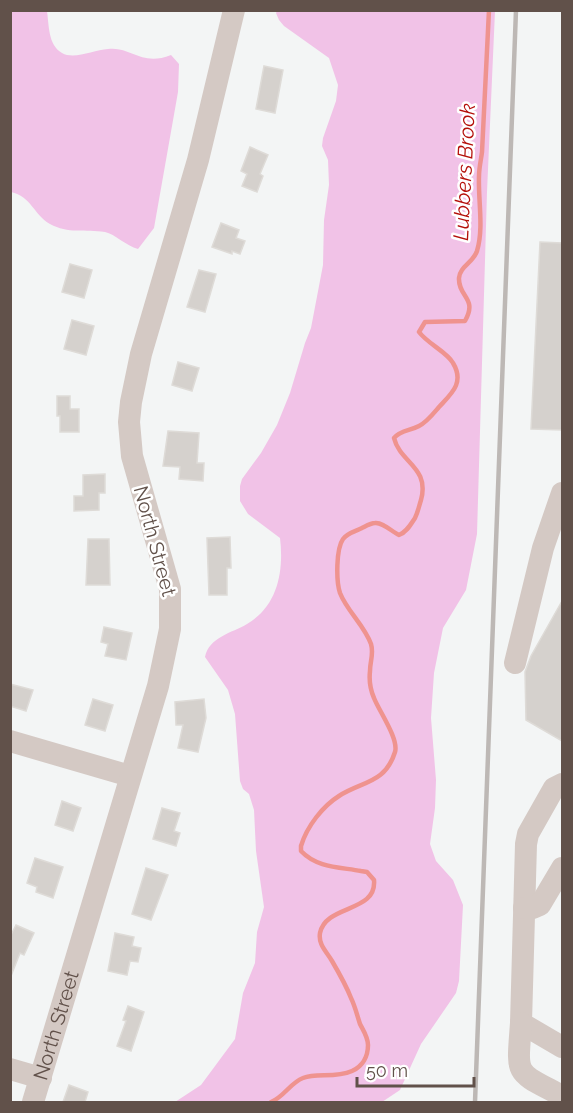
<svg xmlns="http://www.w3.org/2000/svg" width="573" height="1113" font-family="Raleway,sans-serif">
	<rect width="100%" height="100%" fill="#f3f5f5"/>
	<g fill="#f1c2e7">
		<path d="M10,11H47C49,25 48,45 62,53C74,60 94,50 108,49C131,46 141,67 171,55L179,64L178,92L154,228L138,249C126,246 115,234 105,232C85,229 68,234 50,224C34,215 31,196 11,192Z"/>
		<path d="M277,11H495L487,192L477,534L466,590L443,628L434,673L431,718L436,780L435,808L430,844L436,861L453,880L463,905L459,981L456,993L421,1044L400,1090L382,1102H175L201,1085L235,1039L243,993L255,963L257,932L264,907L256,851L254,810L249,794L243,789L240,781L235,714L228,690L205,657C209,637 232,633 247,624C278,606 284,571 280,538L248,514L240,501V486L242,479L261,453L277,425L290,393L305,343L311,328L323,265L324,220L329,185L328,160L322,146L323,138L336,101L338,85L329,58L284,26L279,20L276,13Z"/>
	</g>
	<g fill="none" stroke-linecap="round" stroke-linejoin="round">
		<path stroke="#ef938f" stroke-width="4.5" d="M271,1102C284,1097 290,1083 303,1078C317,1072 334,1079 352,1071C363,1066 368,1056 368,1045C368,1037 363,1030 360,1024C357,1015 355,1006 351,998C346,985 339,973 332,961C327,952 318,945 320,933C326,904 377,913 374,880L367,872L361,871C340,867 317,868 301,851V846C307,826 323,806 339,796C362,781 385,784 395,752C399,739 379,711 374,698C370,689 369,680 370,671C370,661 374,654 371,644C364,625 347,611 340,593C336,581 336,549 343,539C347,533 356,531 362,528C366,526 371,523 375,523C383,522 392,532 399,535C407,532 411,524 415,518C418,512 419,506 421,500C430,467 400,463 394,438C401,430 410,431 419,426C427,422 433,414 439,407C451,394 465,383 453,363C447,352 428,344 419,332L425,322L465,321C478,298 458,297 459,278C460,266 473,263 477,251C484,228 478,200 479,176C479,168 481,160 482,152L489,10"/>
	</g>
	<g fill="#d5d1cd" stroke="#dedbd7" stroke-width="1.5">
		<path d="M264,66L283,70L275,113L256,109Z"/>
		<path d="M250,147L268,155L260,174L263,176L257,192L242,186L247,174L241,171Z"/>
		<path d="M221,223L239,230L236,238L245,241L240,254L232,251V254L212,247Z"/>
		<path d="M540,242L562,243V430L531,429Z"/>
		<path d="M70,264L92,270L84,298L62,292Z"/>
		<path d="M199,270L216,274L205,312L187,307Z"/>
		<path d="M72,320L94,326L86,355L64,349Z"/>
		<path d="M178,362L199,368L192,391L172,385Z"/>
		<path d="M57,396H70V409H79V432H60V416H57Z"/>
		<path d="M168,431L199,433L197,463H204L203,481L179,479L180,467L163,466Z"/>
		<path d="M105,474V493H99V510L74,511V496H83V475Z"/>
		<path d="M230,537L231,568H227V595H209L207,538Z"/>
		<path d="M88,539H109L110,585H86Z"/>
		<path d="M562,601V741L526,720L525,672L531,656Z"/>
		<path d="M104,627L132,633L126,660L105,656L108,644L101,642Z"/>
		<path d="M10,684L33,690L26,711L10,706Z"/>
		<path d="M93,699L113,705L105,731L85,725Z"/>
		<path d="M204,699L206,718L198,752L178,748L183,725H176L175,702Z"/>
		<path d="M62,801L81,808L73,831L55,825Z"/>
		<path d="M162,808L180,813L174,831L180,833L176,846L153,839Z"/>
		<path d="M35,858L63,867L53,898L36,892L37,887L27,883Z"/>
		<path d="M146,868L168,875L151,920L132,914Z"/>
		<path d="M16,925L34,933L24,955L20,953L11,976L10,937Z"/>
		<path d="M115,933L134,937L132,946L141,948L138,962L130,961L127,975L108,971Z"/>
		<path d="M128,1006L144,1012L131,1051L117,1046L126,1021L123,1020Z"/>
		<path d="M69,1085L88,1092L85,1102H63Z"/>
	</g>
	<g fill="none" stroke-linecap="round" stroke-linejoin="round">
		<g stroke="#d4c9c4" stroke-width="22">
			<path d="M515,663L543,548L562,493"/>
			<path d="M10,741L130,776"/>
			<path d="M562,784L554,788L528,834L526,844L521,1023L562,1047"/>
			<path d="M524,908H533L540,905L562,868"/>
			<path d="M521,1023C517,1078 514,1070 562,1096"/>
			<path d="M10,1069L41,1078"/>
			<path id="s1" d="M33,1102L158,686L170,629V589L132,456L129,422L131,402L141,354L198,160L234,10"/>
		</g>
		<path stroke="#bdb8b5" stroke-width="4.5" d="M475,1102L516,10"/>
	</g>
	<g text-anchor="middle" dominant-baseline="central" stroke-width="5" stroke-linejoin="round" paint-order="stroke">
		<g font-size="20" fill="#61514a" stroke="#fff">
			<text transform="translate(155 541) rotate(75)">North Street</text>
			<text stroke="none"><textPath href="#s1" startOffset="80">North Street</textPath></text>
		</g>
		<g font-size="21" font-style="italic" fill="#b4100a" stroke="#fff">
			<text transform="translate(464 172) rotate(-87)">Lubbers Brook</text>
		</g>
	</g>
	<rect width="573" height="1113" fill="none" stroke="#61514a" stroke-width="24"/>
	<path d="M357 1077v9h117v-9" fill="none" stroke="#61514a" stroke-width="3"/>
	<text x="366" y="1077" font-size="18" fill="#61514a" stroke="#ffffff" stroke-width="4.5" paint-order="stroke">50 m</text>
</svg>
